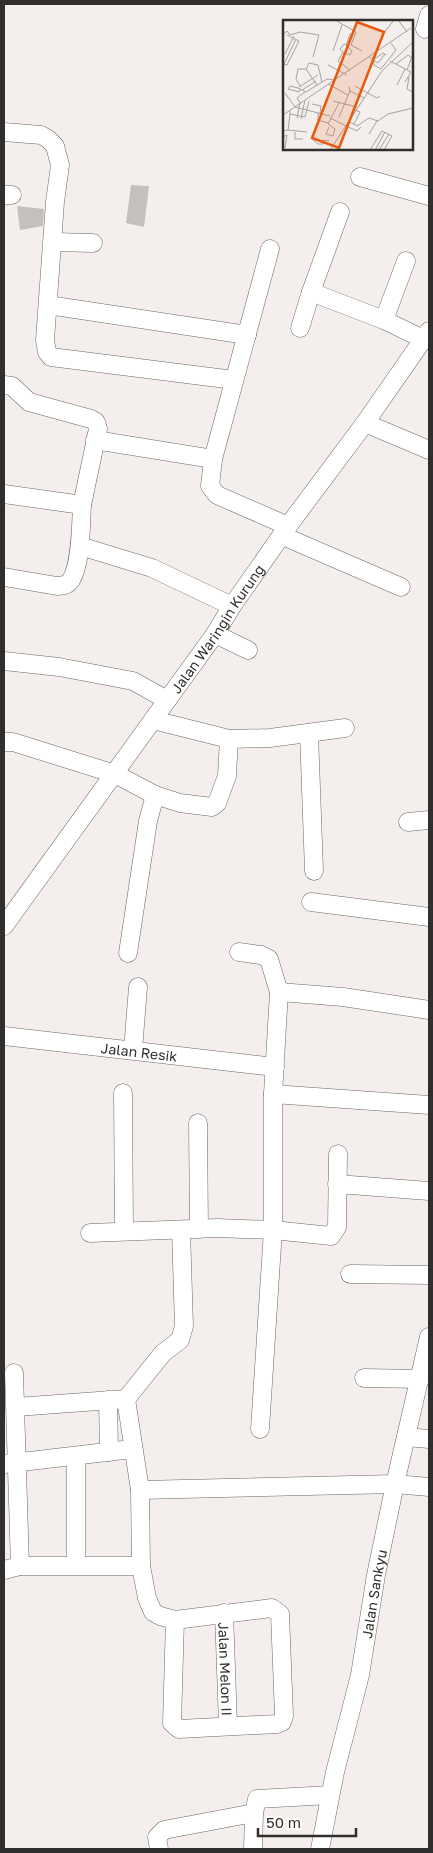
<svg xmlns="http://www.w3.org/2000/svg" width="433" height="1853" font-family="'Golos Text',sans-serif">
	<rect width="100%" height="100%" fill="#f4efed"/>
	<g fill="#c4c0be">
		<path d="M131,185L149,186L144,227L126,223Z"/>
		<path d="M17,206L44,209L43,226L20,230Z"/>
	</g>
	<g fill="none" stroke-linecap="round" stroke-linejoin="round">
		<g stroke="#6b6765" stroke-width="19">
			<g id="minor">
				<path d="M425,29L429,15"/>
				<path d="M4,132L41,135L48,139L55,146L60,165L55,202L45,340L47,352L51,357L234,380"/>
				<path d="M360,177L429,196"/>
				<path d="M4,195H12"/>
				<path d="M340,212L311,292L384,320L423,339"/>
				<path d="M53,242L93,243"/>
				<path d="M270,249L213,459L210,486L217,495L288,526"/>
				<path d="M48,305L247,335"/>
				<path d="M384,320L406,261"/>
				<path d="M300,328L311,292"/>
				<path d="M4,385L12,386L29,402L91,419L96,422L98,429L82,505L4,494"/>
				<path d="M365,423L429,450"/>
				<path d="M95,440L213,459"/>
				<path d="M283,536L401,587"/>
				<path d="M80,546L152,568L232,606"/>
				<path d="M4,577L57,586C62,586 68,585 71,580C81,564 81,524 82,505"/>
				<path d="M215,634L248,650"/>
				<path d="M4,661L59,667L133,681L167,700"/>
				<path d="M153,720L229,739L270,738L345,728"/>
				<path d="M309,733L314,871"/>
				<path d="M4,742H13L115,774L155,795L180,803L212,807L217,803L227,776L229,739"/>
				<path d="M408,822L429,820"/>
				<path d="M311,902L429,917"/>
				<path id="s1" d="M4,926L215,634L232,606L288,526L365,423L429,331"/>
				<path d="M239,952L261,955L269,959L279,992L273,1094V1230L260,1429"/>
				<path d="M128,953L148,821L155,795"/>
				<path d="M279,992L343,997L429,1010"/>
				<path id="s2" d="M4,1036L275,1067"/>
				<path d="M133,1050L138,987"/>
				<path d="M123,1093L124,1231"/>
				<path d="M273,1094L429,1105"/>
				<path d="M198,1123L199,1229"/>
				<path d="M337,1184L429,1191"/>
				<path d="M90,1233L217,1228L273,1230L331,1236L337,1227L338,1154"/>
				<path d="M350,1274L429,1275"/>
				<path d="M14,1373L20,1566"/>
				<path d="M364,1378L420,1379"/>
				<path d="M126,1399L140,1490L141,1566L147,1598L153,1612L160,1616L175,1620L272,1608L280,1614L284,1716L282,1722L277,1724L179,1729L172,1723L175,1620"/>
				<path d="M108,1400L109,1452"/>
				<path d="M16,1407L126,1399L163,1353L180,1340L184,1326L181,1230"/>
				<path d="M406,1437L429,1439"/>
				<path d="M4,1464L132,1449"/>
				<path d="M140,1490L395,1484L429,1487"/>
				<path d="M76,1565V1456"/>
				<path d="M4,1570L20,1566H141"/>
				<path id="s3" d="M224,1613L228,1725"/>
				<path d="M159,1849L157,1837L164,1830L254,1813"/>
				<path d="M253,1849L254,1813L257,1799L330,1795"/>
				<path id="s4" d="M320,1849L335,1772L360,1675L376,1575L395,1484L429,1337"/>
			</g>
		</g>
		<use href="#minor" stroke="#fff" stroke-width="18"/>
	</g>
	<g text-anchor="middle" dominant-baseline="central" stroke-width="4" stroke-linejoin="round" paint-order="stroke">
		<g font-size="14" fill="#302f2e" stroke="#fffdfc">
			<text stroke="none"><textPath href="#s1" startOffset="366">Jalan Waringin Kurung</textPath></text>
			<text stroke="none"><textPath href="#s2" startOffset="136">Jalan Resik</textPath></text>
			<text stroke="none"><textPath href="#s4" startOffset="261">Jalan Sankyu</textPath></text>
			<text stroke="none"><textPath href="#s3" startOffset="56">Jalan Melon II</textPath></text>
		</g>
	</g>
	<g transform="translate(283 20)">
		<rect width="130" height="130" fill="#f4efed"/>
		<path fill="none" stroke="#a6a2a1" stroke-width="1" d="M52,0L73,12L68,25L79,31M115,0L124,12M100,14L111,0M0,15L4,11L7,15L17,12L36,15L30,37M50,31L59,5M60,32L67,35L69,31L63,25M2,34L11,16M86,37L95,43L102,34M90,40L100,33L103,35M91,41V45L98,49L113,30L108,23M107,41L128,52L122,62M0,44L4,45L16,21L4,15M1,44L13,19M113,44L125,35L130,39M35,45L39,62M45,45L64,55M67,50L55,41L60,32L57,29L61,24L63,25L67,14H70M124,50L130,34M126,57L124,69L130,72M45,64L65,75M34,65L23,49L26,43L35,45M114,65L122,49M17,66L13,59L15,49H23M72,66L94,78L97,76M16,67L35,55M17,69L16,72L5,69L7,66L15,68L23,72L44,59L51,60M19,70L33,61M67,71L81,78M2,73L12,87L47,96M50,81L74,87M29,84L38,86L37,93M7,91V94L22,97L26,81M35,93V100L45,103M0,95L128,8M56,97L67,71L66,67M14,98L17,83L14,78L22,72M47,98L74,111L78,107M18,99L22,80M65,101L74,106L86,98L95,101L105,94L130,88M71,104L77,92L72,90M46,107L43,114L50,116L52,109L45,104L56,83M5,110L24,112M0,111L5,110L7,94M12,112V119H20M86,114L94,101M30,115L29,119L35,124H40V120L46,121M0,117L4,115L2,128M47,130L99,51L130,22M87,130L99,111L109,116L101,130M92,130L102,112M96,130L106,114"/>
		<path fill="#e8590c" fill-opacity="0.15" stroke="#e8590c" stroke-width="2.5" d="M74,2L101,12L56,128L29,118Z"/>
		<rect width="130" height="130" fill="none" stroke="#302f2e" stroke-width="2.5"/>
	</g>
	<rect width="433" height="1853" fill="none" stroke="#302f2e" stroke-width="10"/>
	<path d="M258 1828v8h98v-8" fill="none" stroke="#302f2e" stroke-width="2.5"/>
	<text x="266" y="1828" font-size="15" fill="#302f2e" stroke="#fffdfc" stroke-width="4" paint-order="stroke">50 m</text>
</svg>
